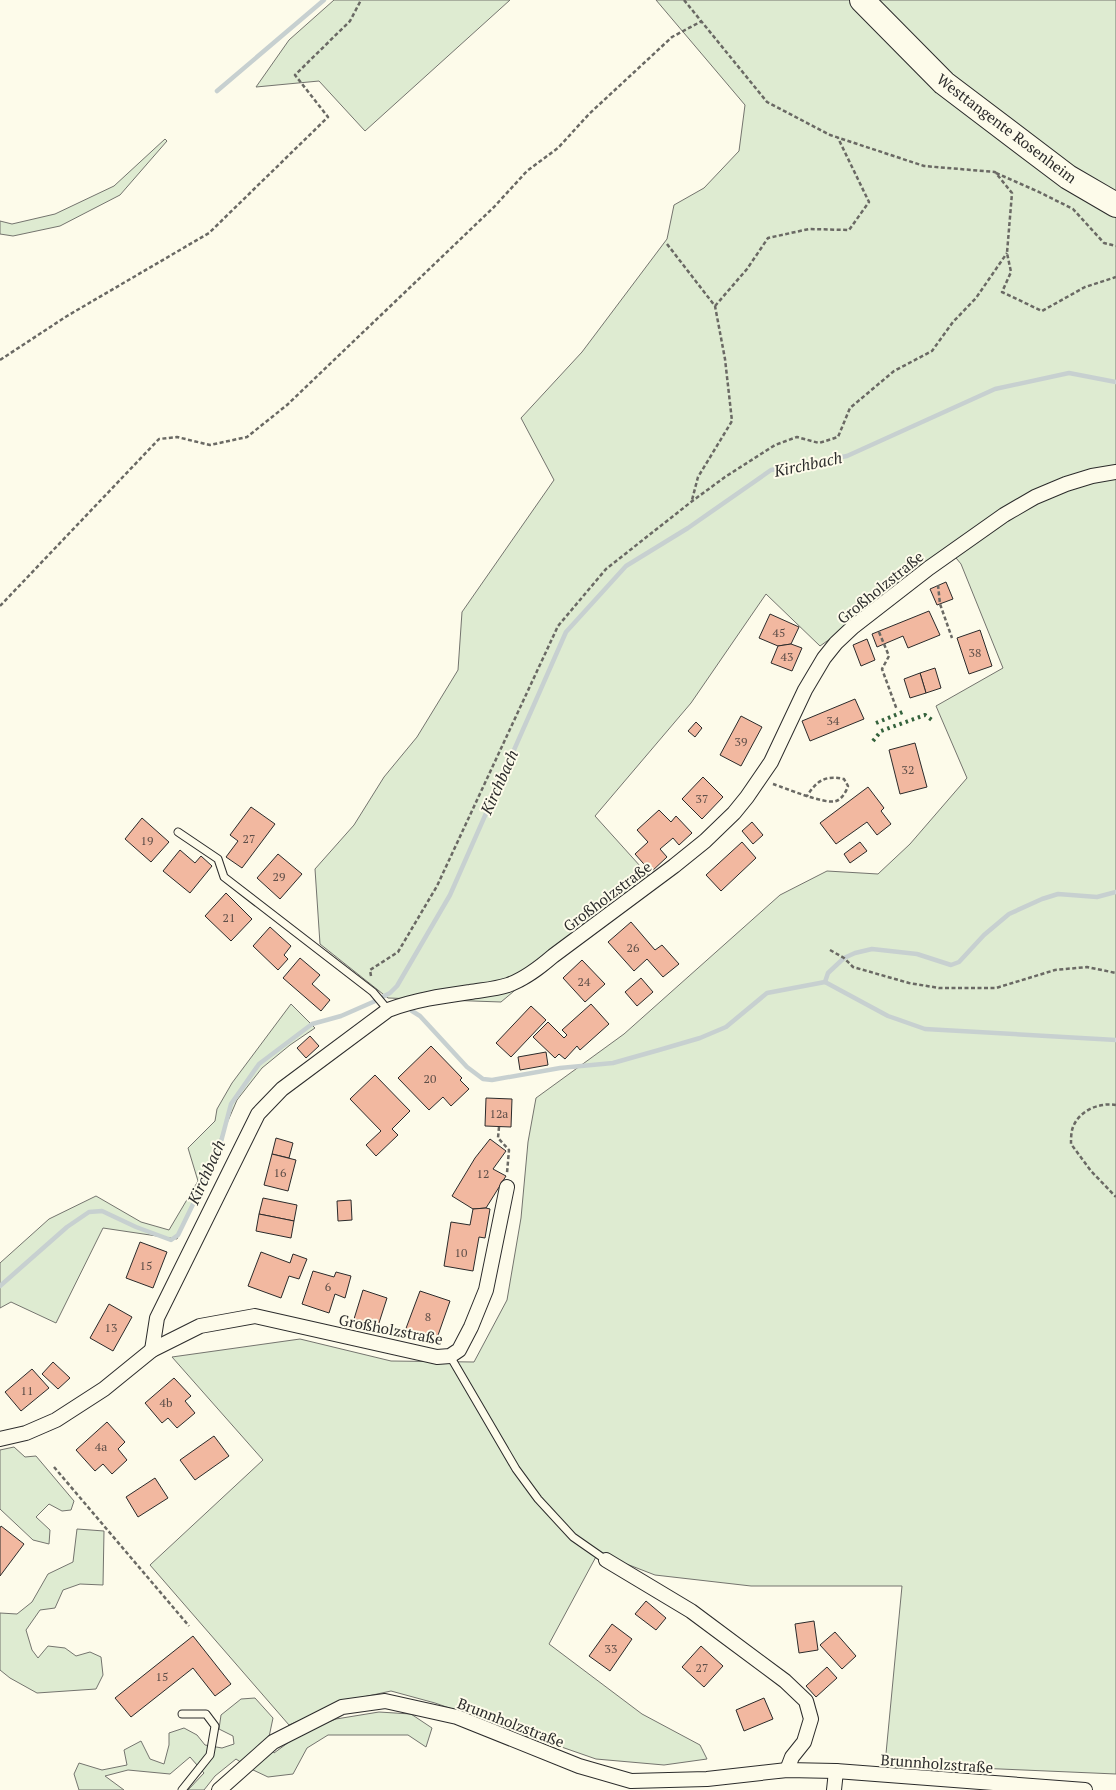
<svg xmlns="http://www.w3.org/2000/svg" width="1116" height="1790" font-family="'PT Serif',serif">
	<rect width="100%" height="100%" fill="#fdfbea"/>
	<g fill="#deebd1" stroke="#74746e">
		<path d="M334,0H510L365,131L319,81L256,87L289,40Z"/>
		<path d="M656,0H1116V1774L885,1764L902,1586H751L655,1575L598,1553L549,1644L642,1714L700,1745L707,1759L664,1765L596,1759L435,1703L391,1691L345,1701L289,1725L150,1565L263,1460L172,1357L300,1339L391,1361L474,1362L507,1300L521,1218L528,1142L536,1098L624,1034L780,895L827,871L878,874L910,844L967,778L936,706L1003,668L961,564L952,553L820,646L766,594L691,703L595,816L650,877L501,1002L388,998L320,944L315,869L354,825L384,777L417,737L458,670L462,612L554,480L521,418L582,352L667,239L674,205L704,188L739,151L745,105Z"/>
		<path d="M165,139L167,141L120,195L60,226L13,236L0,234V221L12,224L55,214L114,186Z"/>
		<path d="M291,1004L315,1028L290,1045L262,1068L237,1100L177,1239L103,1228L56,1323L11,1302L0,1308V1263L49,1219L96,1196L141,1222L169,1230L198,1181L188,1148L215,1121L217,1109L232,1083Z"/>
		<path d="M14,1447L25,1457L36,1456L74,1501L71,1510L62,1511L49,1504L36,1517L50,1530L49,1544L33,1540L0,1509V1450Z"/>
		<path d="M77,1529L104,1531L103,1585L80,1584L63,1590L55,1608L40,1610L26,1630L32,1650L38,1658L48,1646L65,1648L76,1656L90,1652L101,1657L103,1675L96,1689L37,1693L10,1678L0,1670V1613L17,1614L32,1602L48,1574L73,1562Z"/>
		<path d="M255,1698L273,1718L269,1737L274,1753L304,1731L336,1719L379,1712L411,1714L432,1728L426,1747L408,1735H328L307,1748L293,1774L268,1777L251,1769L236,1759L215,1776L204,1790H188L204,1773L190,1757L170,1774L128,1770L105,1776L124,1790H79L74,1774L79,1763L102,1770L127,1765L124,1750L141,1741L150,1759L164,1764L169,1745V1733L184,1728L197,1735L205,1745L222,1748L234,1744L233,1736L219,1729L221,1715L241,1699Z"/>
	</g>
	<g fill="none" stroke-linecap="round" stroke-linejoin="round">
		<g stroke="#c7d0d0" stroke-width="4.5">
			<path d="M217,91L324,0"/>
			<path d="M825,982L828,973L844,958L855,953L872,949L917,954L951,965L959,962L984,935L1009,914L1042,899L1058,894L1097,897L1116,892"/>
			<path d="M412,1011L420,1016L467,1067L483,1079L492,1080L560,1068L613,1063L659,1050L700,1038L726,1027L767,993L825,982L888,1016L925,1029L1116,1040"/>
			<path d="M0,1286L67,1227L89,1212L102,1211L136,1227L171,1240L178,1235L218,1153L231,1104L259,1064L312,1024L341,1016L373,1002L390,993L397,986L450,895L566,632L626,566L688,528L771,470L847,456L995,389L1069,373L1116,382"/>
		</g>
	</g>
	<g fill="#f2b8a0" stroke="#2b2b2b">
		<path d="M946,582L953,599L937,605L930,589Z"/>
		<path d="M929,611L940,635L908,648L903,636L877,647L872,634Z"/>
		<path d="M770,614L799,627L791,644L778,646L759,638Z"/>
		<path d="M980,630L992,666L969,674L957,638Z"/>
		<path d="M867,639L875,660L861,666L853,645Z"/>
		<path d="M791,644L802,648L792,671L771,663L778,646Z"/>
		<path d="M935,668L941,688L926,693L920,673Z"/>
		<path d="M920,673L926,693L910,698L904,679Z"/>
		<path d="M855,699L864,719L810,741L802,721Z"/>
		<path d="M741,716L762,727L741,766L720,755Z"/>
		<path d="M696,722L702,728L695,737L688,731Z"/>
		<path d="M915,743L927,787L900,794L889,750Z"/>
		<path d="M703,777L723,797L702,819L682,799Z"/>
		<path d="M868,787L884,808L881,811L891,824L877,835L867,822L836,844L820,823Z"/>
		<path d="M251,807L275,824L242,868L226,857L238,841L230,835Z"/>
		<path d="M659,810L671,822L676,816L692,833L679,845L673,838L660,849L667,857L651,872L635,854L648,842L637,830Z"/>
		<path d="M142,818L169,842L151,862L125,839Z"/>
		<path d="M752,822L763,835L753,844L742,831Z"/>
		<path d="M742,842L756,858L721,891L706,875Z"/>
		<path d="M860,842L867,851L850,863L844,854Z"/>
		<path d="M180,850L195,863L201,856L212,866L190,893L163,871Z"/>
		<path d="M278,854L302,874L280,899L257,878Z"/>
		<path d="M226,893L252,919L231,941L205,916Z"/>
		<path d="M631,922L655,950L662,945L679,964L663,977L647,959L634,971L608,942Z"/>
		<path d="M270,927L291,946L284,955L288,959L278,970L253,946Z"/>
		<path d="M300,958L320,975L312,984L330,1000L321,1011L283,978Z"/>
		<path d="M582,960L605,984L585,1002L563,978Z"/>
		<path d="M641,978L653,992L637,1006L625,992Z"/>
		<path d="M591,1004L609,1024L580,1050L577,1046L565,1059L559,1054L555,1058L533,1037L548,1022L564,1038L567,1035L562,1030Z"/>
		<path d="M531,1006L546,1020L511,1057L496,1043Z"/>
		<path d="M310,1036L319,1046L306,1058L297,1048Z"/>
		<path d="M431,1046L462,1078L460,1080L469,1089L451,1106L443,1097L429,1110L398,1078Z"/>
		<path d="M546,1052L548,1065L520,1070L518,1057Z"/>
		<path d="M375,1075L410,1111L392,1129L398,1135L376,1156L366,1145L381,1131L350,1099Z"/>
		<path d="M486,1098L512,1099L511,1127L485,1126Z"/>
		<path d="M276,1138L293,1143L289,1158L272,1154Z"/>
		<path d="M490,1139L506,1151L493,1169L506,1176L486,1208L473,1209L452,1196L475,1158Z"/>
		<path d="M272,1154L296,1160L288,1191L264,1185Z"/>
		<path d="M263,1198L297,1205L294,1221L259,1214Z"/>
		<path d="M351,1200L352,1220L338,1221L337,1201Z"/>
		<path d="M486,1208L490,1209L485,1238L479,1237L473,1271L444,1266L451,1222L470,1225L473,1209Z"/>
		<path d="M259,1214L294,1221L291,1238L256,1231Z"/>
		<path d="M140,1242L167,1252L153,1288L126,1278Z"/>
		<path d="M261,1252L290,1263L293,1254L307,1259L299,1279L289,1276L281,1298L248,1286Z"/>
		<path d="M313,1271L334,1277L336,1272L351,1276L345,1298L335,1294L329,1313L302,1304Z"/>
		<path d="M363,1290L387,1298L378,1326L354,1319Z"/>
		<path d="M420,1291L450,1301L436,1341L405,1331Z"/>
		<path d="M109,1304L132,1317L113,1351L90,1338Z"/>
		<path d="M53,1362L70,1378L58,1389L42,1374Z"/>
		<path d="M32,1369L49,1388L21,1411L5,1392Z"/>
		<path d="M174,1378L191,1396L185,1401L195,1413L177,1428L168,1418L162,1423L145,1403Z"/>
		<path d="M107,1422L125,1442L118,1449L127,1460L112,1474L103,1464L95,1471L76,1450Z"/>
		<path d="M214,1436L229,1456L195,1480L180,1460Z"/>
		<path d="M155,1478L168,1498L138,1517L126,1497Z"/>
		<path d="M1,1526L24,1544L0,1576V1528Z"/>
		<path d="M646,1601L666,1618L656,1630L635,1614Z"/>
		<path d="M814,1621L818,1650L799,1653L795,1624Z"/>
		<path d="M612,1624L632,1639L610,1671L589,1656Z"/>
		<path d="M835,1632L856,1656L842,1669L820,1645Z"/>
		<path d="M193,1636L231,1684L215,1696L193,1668L131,1717L115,1698Z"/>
		<path d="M701,1646L723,1666L704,1687L682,1667Z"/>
		<path d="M827,1667L837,1678L816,1697L806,1686Z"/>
		<path d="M764,1698L773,1719L744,1731L736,1710Z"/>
	</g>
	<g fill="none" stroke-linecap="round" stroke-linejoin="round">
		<g stroke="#2b2b2b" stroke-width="9">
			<g id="service">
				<path d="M178,832L218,859L224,877L373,992L388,1010"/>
				<path d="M450,1356L516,1469L538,1499L573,1537L606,1560"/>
				<path d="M182,1714H206L215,1726L210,1755L182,1790"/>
			</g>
		</g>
		<g stroke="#2b2b2b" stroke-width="16">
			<g id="minor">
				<path d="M152,1350L157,1318L258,1114L282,1089L388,1010C414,1000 442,996 470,992C482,990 496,989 508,985C525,979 539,968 553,956L674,866L705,841L734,813L747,797L771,762L805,690L824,658L836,643L853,627L929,568L1004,515L1035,497L1066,484L1092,476L1116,472"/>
				<path d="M0,1439L26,1433L56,1420L104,1389L152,1350L200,1326L255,1316L437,1357L450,1356L459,1350L471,1327L486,1290L507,1187"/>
				<path d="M606,1560L691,1611L785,1681L806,1701L811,1719L804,1742L792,1757L787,1770"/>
				<path d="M219,1790L273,1742L342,1707L385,1701L457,1717L579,1766L631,1781L707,1779L787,1770L836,1771L1085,1790"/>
				<path d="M834,1790L836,1771"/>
			</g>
		</g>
		<g stroke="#2b2b2b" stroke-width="26">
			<path id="trunk" d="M862,0L944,83L1068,177L1116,205"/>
		</g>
		<g stroke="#6a6964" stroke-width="2.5" stroke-dasharray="4 2.5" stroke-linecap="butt">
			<path d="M684,0L767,102L830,135L924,166L995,172L1012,193L1007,253L1011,272L1002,292L1042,311L1085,287L1116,277"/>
			<path d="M996,173L1039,192L1073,209L1104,243L1116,246"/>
			<path d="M667,244L715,306L725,359L732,421L698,477L692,500"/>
			<path d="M715,306L747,269L768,238L809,229L849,230L869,202L838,138"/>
			<path d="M0,360L67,316L209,233L328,117L295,75L350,21L361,0"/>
			<path d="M938,585L940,604L952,638"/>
			<path d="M0,606L159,439L177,437L210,445L247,437L287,405L494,207L527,171L558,148L589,114L672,37L702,21"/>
			<path d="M879,632L889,656L882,669L897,710"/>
			<path d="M773,784C785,788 826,805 836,801C842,799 846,792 848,786L844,779C826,775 817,780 807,796"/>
			<path d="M830,950L844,958L853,967L909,983L939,988H996L1055,970L1087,967L1116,973"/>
			<path d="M371,976L370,970L398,952L437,886L558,626L606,569L691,502L725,477L775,445L797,437L819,443L838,437L850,408L894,371L932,351L953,322L976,298L1007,253"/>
			<path d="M1116,1105C1099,1102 1079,1111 1073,1127C1071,1132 1071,1139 1071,1144L1091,1171L1116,1197"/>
			<path d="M499,1127L498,1138L509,1150L507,1173"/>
			<path d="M54,1467L189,1626"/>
		</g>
		<use href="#service" stroke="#fdfbea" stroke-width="7"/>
		<use href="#minor" stroke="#fdfbea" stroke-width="14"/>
		<use href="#trunk" stroke="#fdfbea" stroke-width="24"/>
		<g stroke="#34623c" stroke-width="4" stroke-dasharray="2.5 4" stroke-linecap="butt">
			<path d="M876,723L905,711"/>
			<path d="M873,741L881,731L925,715L932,720"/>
		</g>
	</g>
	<g text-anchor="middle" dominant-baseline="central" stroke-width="4" stroke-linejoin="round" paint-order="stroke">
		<g font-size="12" fill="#5d4e48">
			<text x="779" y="632">45</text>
			<text x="975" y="652">38</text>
			<text x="787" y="656">43</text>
			<text x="833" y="720">34</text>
			<text x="741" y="741">39</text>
			<text x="908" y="769">32</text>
			<text x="702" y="798">37</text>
			<text x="249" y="838">27</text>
			<text x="147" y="840">19</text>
			<text x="279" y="876">29</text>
			<text x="229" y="917">21</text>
			<text x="633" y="947">26</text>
			<text x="584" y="981">24</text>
			<text x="430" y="1078">20</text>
			<text x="499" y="1113">12a</text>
			<text x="280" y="1172">16</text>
			<text x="483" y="1173">12</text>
			<text x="461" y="1252">10</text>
			<text x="146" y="1265">15</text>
			<text x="328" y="1286">6</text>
			<text x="428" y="1316">8</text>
			<text x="111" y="1327">13</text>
			<text x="27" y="1390">11</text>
			<text x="166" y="1402">4b</text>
			<text x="101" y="1446">4a</text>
			<text x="611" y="1648">33</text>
			<text x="702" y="1667">27</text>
			<text x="162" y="1676">15</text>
		</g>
		<g font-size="15" fill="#2b2b2b" stroke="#fdfbea">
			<text transform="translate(1007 128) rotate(37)">Westtangente Rosenheim</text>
			<text transform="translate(880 587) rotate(-39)">Großholzstraße</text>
			<text transform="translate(607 896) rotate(-37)">Großholzstraße</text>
			<text transform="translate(391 1329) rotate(11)">Großholzstraße</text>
			<text transform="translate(511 1722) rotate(21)">Brunnholzstraße</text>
			<text transform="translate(937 1763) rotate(4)">Brunnholzstraße</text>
		</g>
		<g font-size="16" font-style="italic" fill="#2b2b2b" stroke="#fdfbea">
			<text transform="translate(808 464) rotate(-12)">Kirchbach</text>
			<text transform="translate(499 782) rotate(-66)">Kirchbach</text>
			<text transform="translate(206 1172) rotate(-66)">Kirchbach</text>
		</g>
	</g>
</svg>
